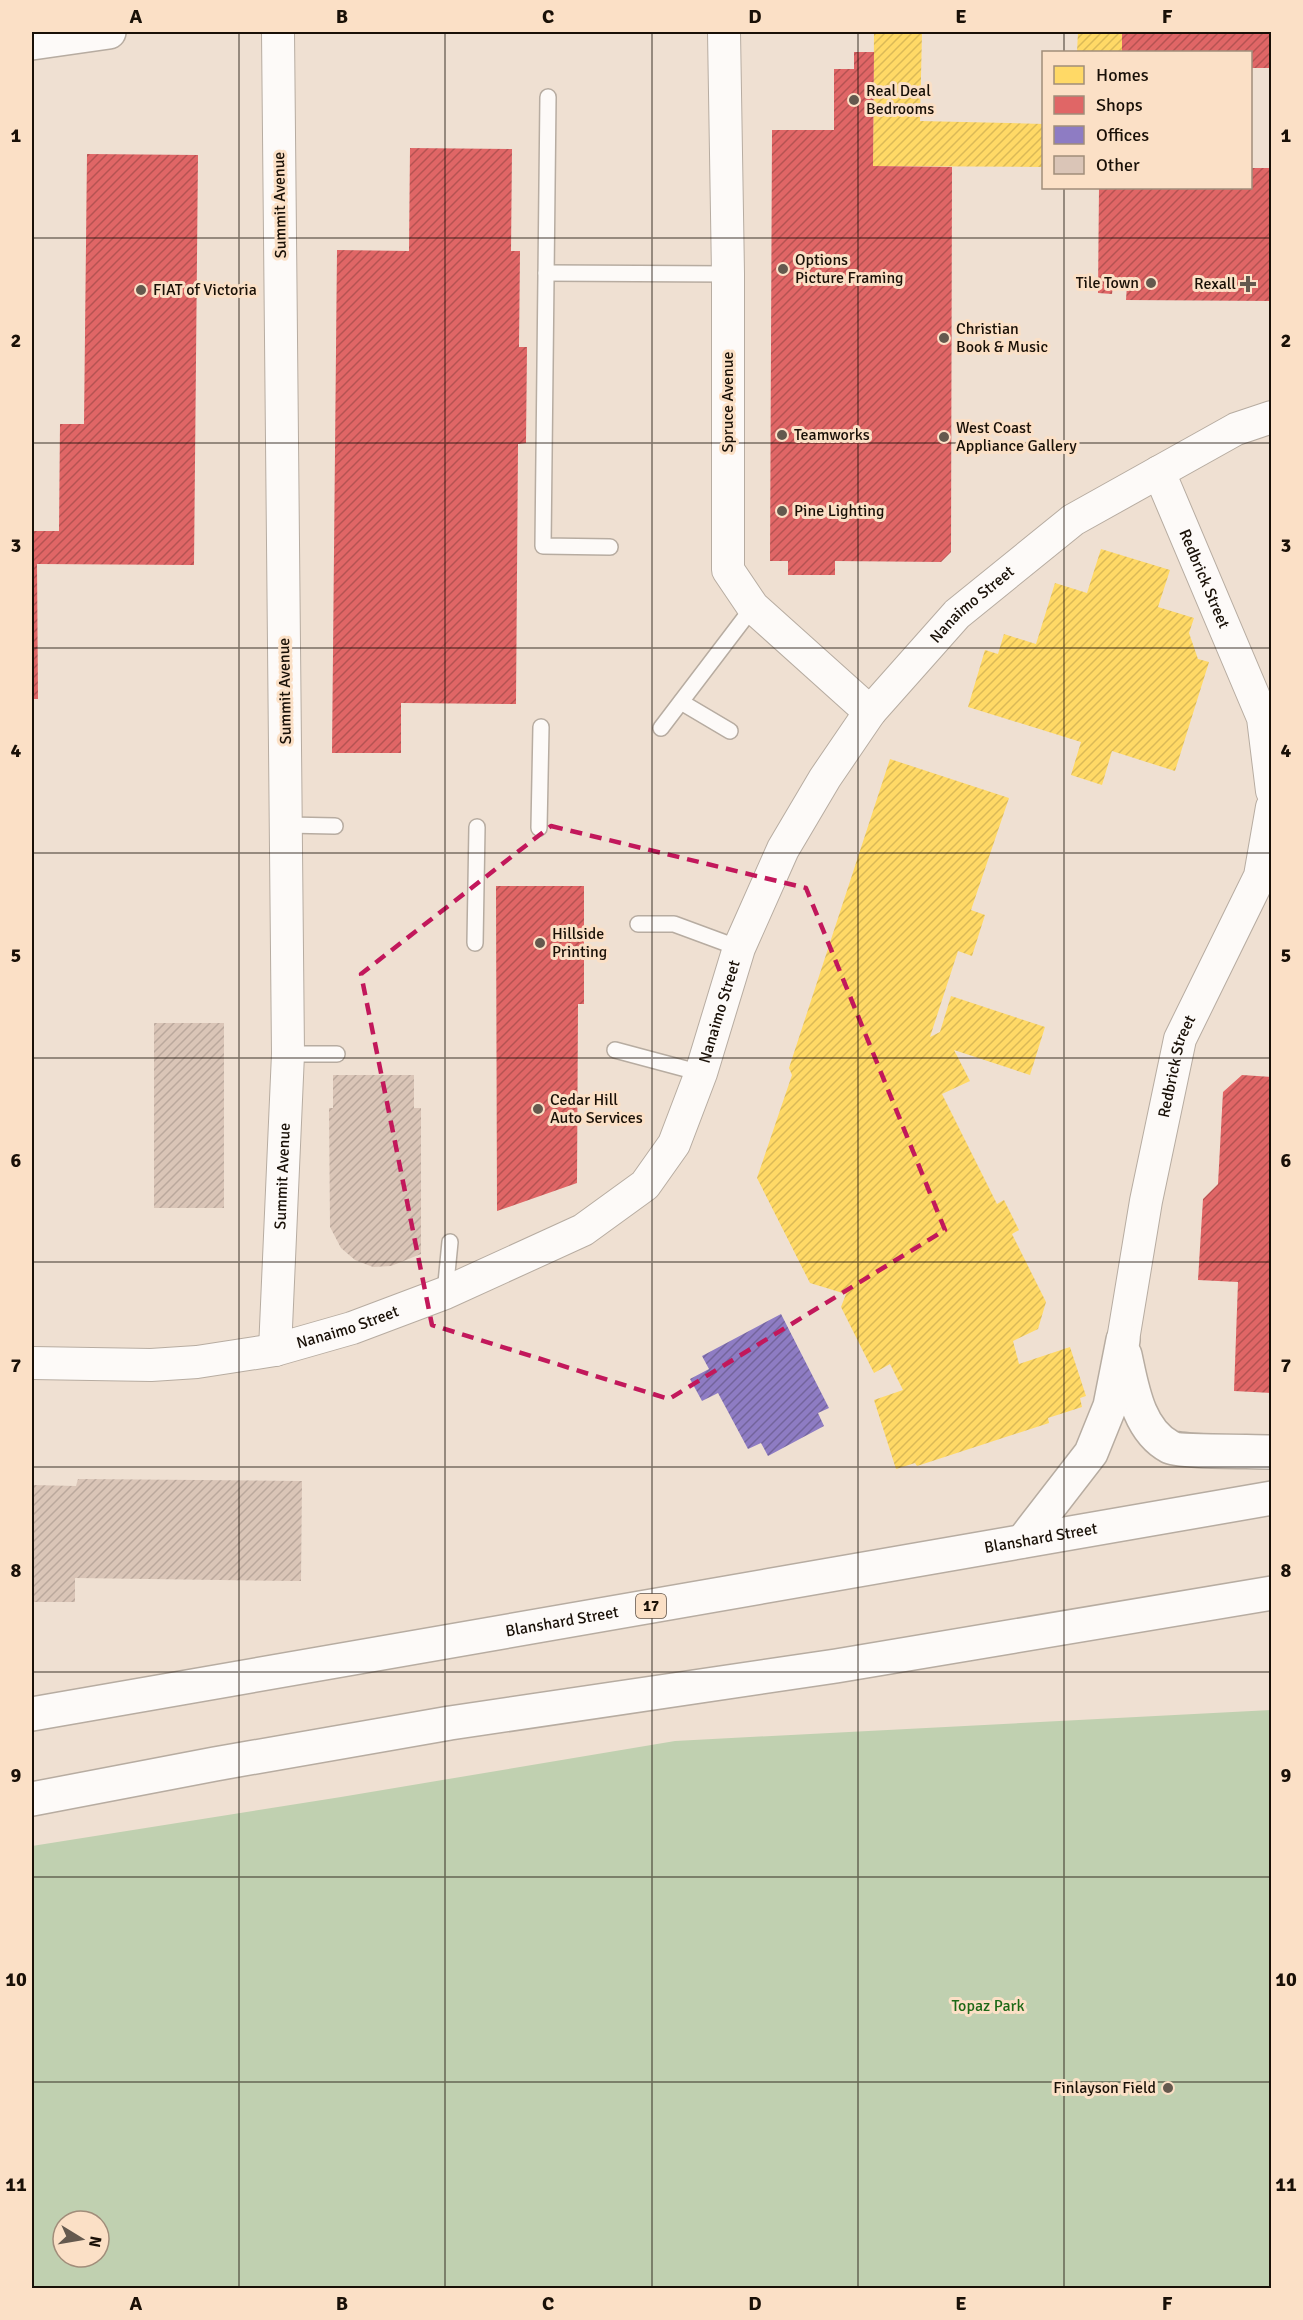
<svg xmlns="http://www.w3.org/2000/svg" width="1303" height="2320" font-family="Signika,sans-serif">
	<defs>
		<pattern id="homes-hatch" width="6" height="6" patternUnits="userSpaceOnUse" patternTransform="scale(1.5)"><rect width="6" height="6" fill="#ffd966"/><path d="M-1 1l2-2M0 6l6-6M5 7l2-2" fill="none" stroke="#dab957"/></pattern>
		<pattern id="shops-hatch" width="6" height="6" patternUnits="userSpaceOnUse" patternTransform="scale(1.5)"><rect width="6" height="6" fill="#e06666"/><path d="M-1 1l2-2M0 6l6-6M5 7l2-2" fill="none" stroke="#b55352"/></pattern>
		<pattern id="offices-hatch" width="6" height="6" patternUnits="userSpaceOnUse" patternTransform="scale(1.5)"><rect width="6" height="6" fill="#8e7cc3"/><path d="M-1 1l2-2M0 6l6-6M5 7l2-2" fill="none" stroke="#73649c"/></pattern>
		<pattern id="building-hatch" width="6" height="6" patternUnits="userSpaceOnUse" patternTransform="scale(1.5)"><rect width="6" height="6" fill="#dac5b7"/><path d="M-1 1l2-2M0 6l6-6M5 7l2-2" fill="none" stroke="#baa89c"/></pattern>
	</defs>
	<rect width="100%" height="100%" fill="#efe0d2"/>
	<path fill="#c0d0b0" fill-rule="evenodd" d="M1271,1710V2288H32V1846L341,1797L675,1741ZM63,2221H99V2257H63Z"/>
	<g fill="url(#homes-hatch)">
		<path d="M874,32H922L920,121L1044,124V167L873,166Z"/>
		<path d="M1078,32H1122V52H1077Z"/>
		<path d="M1101,549L1170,570L1158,607L1194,618L1189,633L1198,659L1209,662L1175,771L1112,751L1102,785L1071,775L1081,742L968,707L985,650L998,654L1004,634L1036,644L1055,583L1087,593Z"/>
		<path d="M890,759L1009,798L971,910L985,915L972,956L958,951L930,1037L940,1032L951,996L1045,1027L1030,1075L954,1050L970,1081L942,1094L997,1204L1004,1200L1019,1230L1012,1234L1046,1302L1038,1329L1013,1341L1019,1364L1070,1347L1086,1396L1080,1398L1082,1407L1048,1418L1049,1423L917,1466L915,1463L896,1469L874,1400L903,1390L890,1364L874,1373L841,1307L846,1294L810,1283L757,1178L792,1075L789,1068Z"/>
	</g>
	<g fill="url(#shops-hatch)">
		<path d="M1122,32H1272V68H1250V52H1122Z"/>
		<path d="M854,52H874L873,166L952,167L951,552L941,562L835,561V575H788V561H770L772,130H834V69H854Z"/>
		<path d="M410,148L512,149L511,251H520L519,347H527L526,443L518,444L516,704L401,703V753H332L337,250L409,251Z"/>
		<path d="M87,154L198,155L194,565L37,564L38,699H32V531H59L60,424H84Z"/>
		<path d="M1250,168H1272V301L1126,300L1127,285H1113L1112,294L1098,293L1099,188H1250Z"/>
		<path d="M496,886H584V1004H578L577,1183L497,1211Z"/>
		<path d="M1242,1075L1272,1077V1393L1234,1391L1238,1282L1198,1280L1203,1199L1218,1184L1223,1092Z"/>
	</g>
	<path fill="url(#offices-hatch)" d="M781,1314L829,1408L818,1413L824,1426L768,1456L761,1443L748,1449L718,1393L702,1401L690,1379L709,1369L702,1356Z"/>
	<g fill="url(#building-hatch)">
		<rect x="154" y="1023" width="70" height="185"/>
		<path d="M333,1075H414V1108H421V1254L391,1266L373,1267L355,1260L341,1248L330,1227L329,1108H333Z"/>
		<path d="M78,1479L302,1481L301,1581L75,1578V1602H32V1485L76,1486Z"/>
	</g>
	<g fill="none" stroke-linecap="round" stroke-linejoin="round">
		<g stroke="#b7aca1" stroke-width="18">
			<g id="service">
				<path d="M548,97L543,546L610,547"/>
				<path d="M546,273L728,274"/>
				<path d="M681,702L730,731"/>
				<path d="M661,728L753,607"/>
				<path d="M287,825L335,826"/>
				<path d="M539,828L541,727"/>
				<path d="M638,924H674L739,948"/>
				<path d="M475,943L477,827"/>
				<path d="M615,1050L701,1073"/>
				<path d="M288,1054H337"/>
				<path d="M445,1293L450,1242"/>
			</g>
		</g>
		<g stroke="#b7aca1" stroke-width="34">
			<g id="minor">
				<path d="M724,32L728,274V570L753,607L870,712"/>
				<path id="s1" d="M1159,472L1263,718L1272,791"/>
				<path id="s2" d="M1123,1340L1146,1201L1180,1039L1260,876L1272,807"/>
				<path id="s3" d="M275,1350L288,1054L278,32"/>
				<path id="s4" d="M32,1363L151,1365L197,1362L275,1350L352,1328L445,1293L583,1230L645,1185L674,1144L701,1073L739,948L783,849L825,778L870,712L957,614L1073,520L1236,429L1272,417"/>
			</g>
		</g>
		<g stroke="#b7aca1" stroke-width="36">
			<g id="primary">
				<path d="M32,43L109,32"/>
				<path d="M1125,1355C1132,1387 1138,1430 1170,1447C1178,1452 1256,1451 1272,1452"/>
				<path d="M1023,1541L1091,1453L1110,1406L1123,1340"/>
				<path id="s5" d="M32,1714L1272,1498"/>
				<path d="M32,1799L215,1764L450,1723L836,1666L1272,1593"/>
			</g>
		</g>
		<use href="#service" stroke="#fdfaf8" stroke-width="15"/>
		<use href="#minor" stroke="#fdfaf8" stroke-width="32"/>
		<use href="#primary" stroke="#fdfaf8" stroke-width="33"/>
	</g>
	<path fill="none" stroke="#c2185b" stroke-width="4.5" stroke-dasharray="12 8" stroke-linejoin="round" d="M551,826L806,888L945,1230L669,1399L432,1325L361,974Z"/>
	<path fill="none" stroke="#191007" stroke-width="1.5" stroke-opacity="0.55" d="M239,32V2288M445,32V2288M652,32V2288M858,32V2288M1064,32V52M1064,188V2288M32,238H1272M32,443H1272M32,648H1272M32,853H1272M32,1058H1272M32,1262H1272M32,1467H1272M32,1672H1272M32,1877H1272M32,2082H1272"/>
	<g fill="#64594e" stroke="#fbe0c6" stroke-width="2">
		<circle cx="854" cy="100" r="6"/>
		<circle cx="783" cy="269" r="6"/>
		<circle cx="1151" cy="283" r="6"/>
		<path d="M1245 275h6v6h6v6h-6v6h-6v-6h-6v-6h6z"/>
		<circle cx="141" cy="290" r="6"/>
		<circle cx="944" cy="338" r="6"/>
		<circle cx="782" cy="435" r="6"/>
		<circle cx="944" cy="437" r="6"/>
		<circle cx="782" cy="511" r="6"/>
		<circle cx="540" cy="943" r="6"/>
		<circle cx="538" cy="1109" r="6"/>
		<circle cx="1168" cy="2088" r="6"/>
	</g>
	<g text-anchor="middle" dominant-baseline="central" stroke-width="6" stroke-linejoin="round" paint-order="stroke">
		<rect fill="#fbe0c6" stroke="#5d4e40" stroke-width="1.5" x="636" y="1594" width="30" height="24" rx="4.5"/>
		<g font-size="15" font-weight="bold" fill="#191007">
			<text x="651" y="1606">17</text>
		</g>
		<g font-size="16" fill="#191007" stroke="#fbe0c6" text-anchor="start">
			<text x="866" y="91">Real Deal<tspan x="866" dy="18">Bedrooms</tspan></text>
			<text x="795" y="260">Options<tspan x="795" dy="18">Picture Framing</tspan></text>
			<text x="1139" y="283" text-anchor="end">Tile Town</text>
			<text x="1236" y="284" text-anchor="end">Rexall</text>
			<text x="153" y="290">FIAT of Victoria</text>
			<text x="956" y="329">Christian<tspan x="956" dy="18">Book &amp; Music</tspan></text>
			<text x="956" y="428">West Coast<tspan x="956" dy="18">Appliance Gallery</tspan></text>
			<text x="794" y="435">Teamworks</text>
			<text x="794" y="511">Pine Lighting</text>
			<text x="552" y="934">Hillside<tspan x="552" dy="18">Printing</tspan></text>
			<text x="550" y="1100">Cedar Hill<tspan x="550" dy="18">Auto Services</tspan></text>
			<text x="1156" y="2088" text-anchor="end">Finlayson Field</text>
		</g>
		<g font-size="16" fill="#191007" stroke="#fbe0c6">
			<text transform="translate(280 205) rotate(-91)">Summit Avenue</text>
			<text transform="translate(728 402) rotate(-90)">Spruce Avenue</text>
			<text stroke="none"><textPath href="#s1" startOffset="116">Redbrick Street</textPath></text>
			<text stroke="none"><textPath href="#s4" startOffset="1328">Nanaimo Street</textPath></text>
			<text transform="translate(285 691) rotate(-91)">Summit Avenue</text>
			<text stroke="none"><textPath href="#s4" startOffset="842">Nanaimo Street</textPath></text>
			<text stroke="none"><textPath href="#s2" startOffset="279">Redbrick Street</textPath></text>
			<text stroke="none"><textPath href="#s3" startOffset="174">Summit Avenue</textPath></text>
			<text stroke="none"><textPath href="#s4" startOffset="320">Nanaimo Street</textPath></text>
			<text stroke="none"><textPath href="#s5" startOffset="1024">Blanshard Street</textPath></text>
			<text stroke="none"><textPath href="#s5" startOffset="538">Blanshard Street</textPath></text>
		</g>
		<g font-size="16" fill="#1c6817" stroke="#fbe0c6">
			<text x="988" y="2006">Topaz Park</text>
		</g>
	</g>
	<rect width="1303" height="2320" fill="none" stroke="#fbe0c6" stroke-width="66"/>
	<rect x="1042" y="51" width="210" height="138" fill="#fbe0c6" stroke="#a18d7a" stroke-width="1.5"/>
	<rect x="1054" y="66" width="30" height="18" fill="#ffd966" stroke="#a18d7a" stroke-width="1.5"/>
	<text x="1096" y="81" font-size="18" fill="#191007">Homes</text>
	<rect x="1054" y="96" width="30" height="18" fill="#e06666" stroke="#a18d7a" stroke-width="1.5"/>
	<text x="1096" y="111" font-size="18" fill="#191007">Shops</text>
	<rect x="1054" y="126" width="30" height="18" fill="#8e7cc3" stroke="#a18d7a" stroke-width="1.5"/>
	<text x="1096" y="141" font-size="18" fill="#191007">Offices</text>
	<rect x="1054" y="156" width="30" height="18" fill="#dac5b7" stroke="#a18d7a" stroke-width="1.5"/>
	<text x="1096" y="171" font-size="18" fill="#191007">Other</text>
	<g transform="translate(81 2239) rotate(101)"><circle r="28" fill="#fbe0c6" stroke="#a18d7a" stroke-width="1.5"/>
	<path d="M0-4.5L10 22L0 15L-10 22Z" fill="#64594e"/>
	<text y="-9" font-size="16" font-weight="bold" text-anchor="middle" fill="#191007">N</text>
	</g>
	<rect x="33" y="33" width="1237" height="2254" fill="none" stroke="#191007" stroke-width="2"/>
	<g font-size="20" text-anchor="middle" font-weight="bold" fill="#191007">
		<text x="136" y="23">A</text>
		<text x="342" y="23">B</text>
		<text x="548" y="23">C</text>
		<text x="755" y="23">D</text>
		<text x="961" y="23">E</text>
		<text x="1167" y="23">F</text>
		<text x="16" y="142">1</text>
		<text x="1286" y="142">1</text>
		<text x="16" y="347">2</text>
		<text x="1286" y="347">2</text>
		<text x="16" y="552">3</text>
		<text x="1286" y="552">3</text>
		<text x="16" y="757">4</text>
		<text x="1286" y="757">4</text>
		<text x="16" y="962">5</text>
		<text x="1286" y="962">5</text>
		<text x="16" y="1167">6</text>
		<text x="1286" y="1167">6</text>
		<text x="16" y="1372">7</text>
		<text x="1286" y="1372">7</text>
		<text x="16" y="1577">8</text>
		<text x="1286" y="1577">8</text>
		<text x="16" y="1782">9</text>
		<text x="1286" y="1782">9</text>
		<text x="16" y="1986">10</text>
		<text x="1286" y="1986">10</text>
		<text x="16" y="2191">11</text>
		<text x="1286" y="2191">11</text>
		<text x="136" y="2310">A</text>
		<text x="342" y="2310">B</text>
		<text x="548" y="2310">C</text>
		<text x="755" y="2310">D</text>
		<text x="961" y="2310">E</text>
		<text x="1167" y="2310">F</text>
	</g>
</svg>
